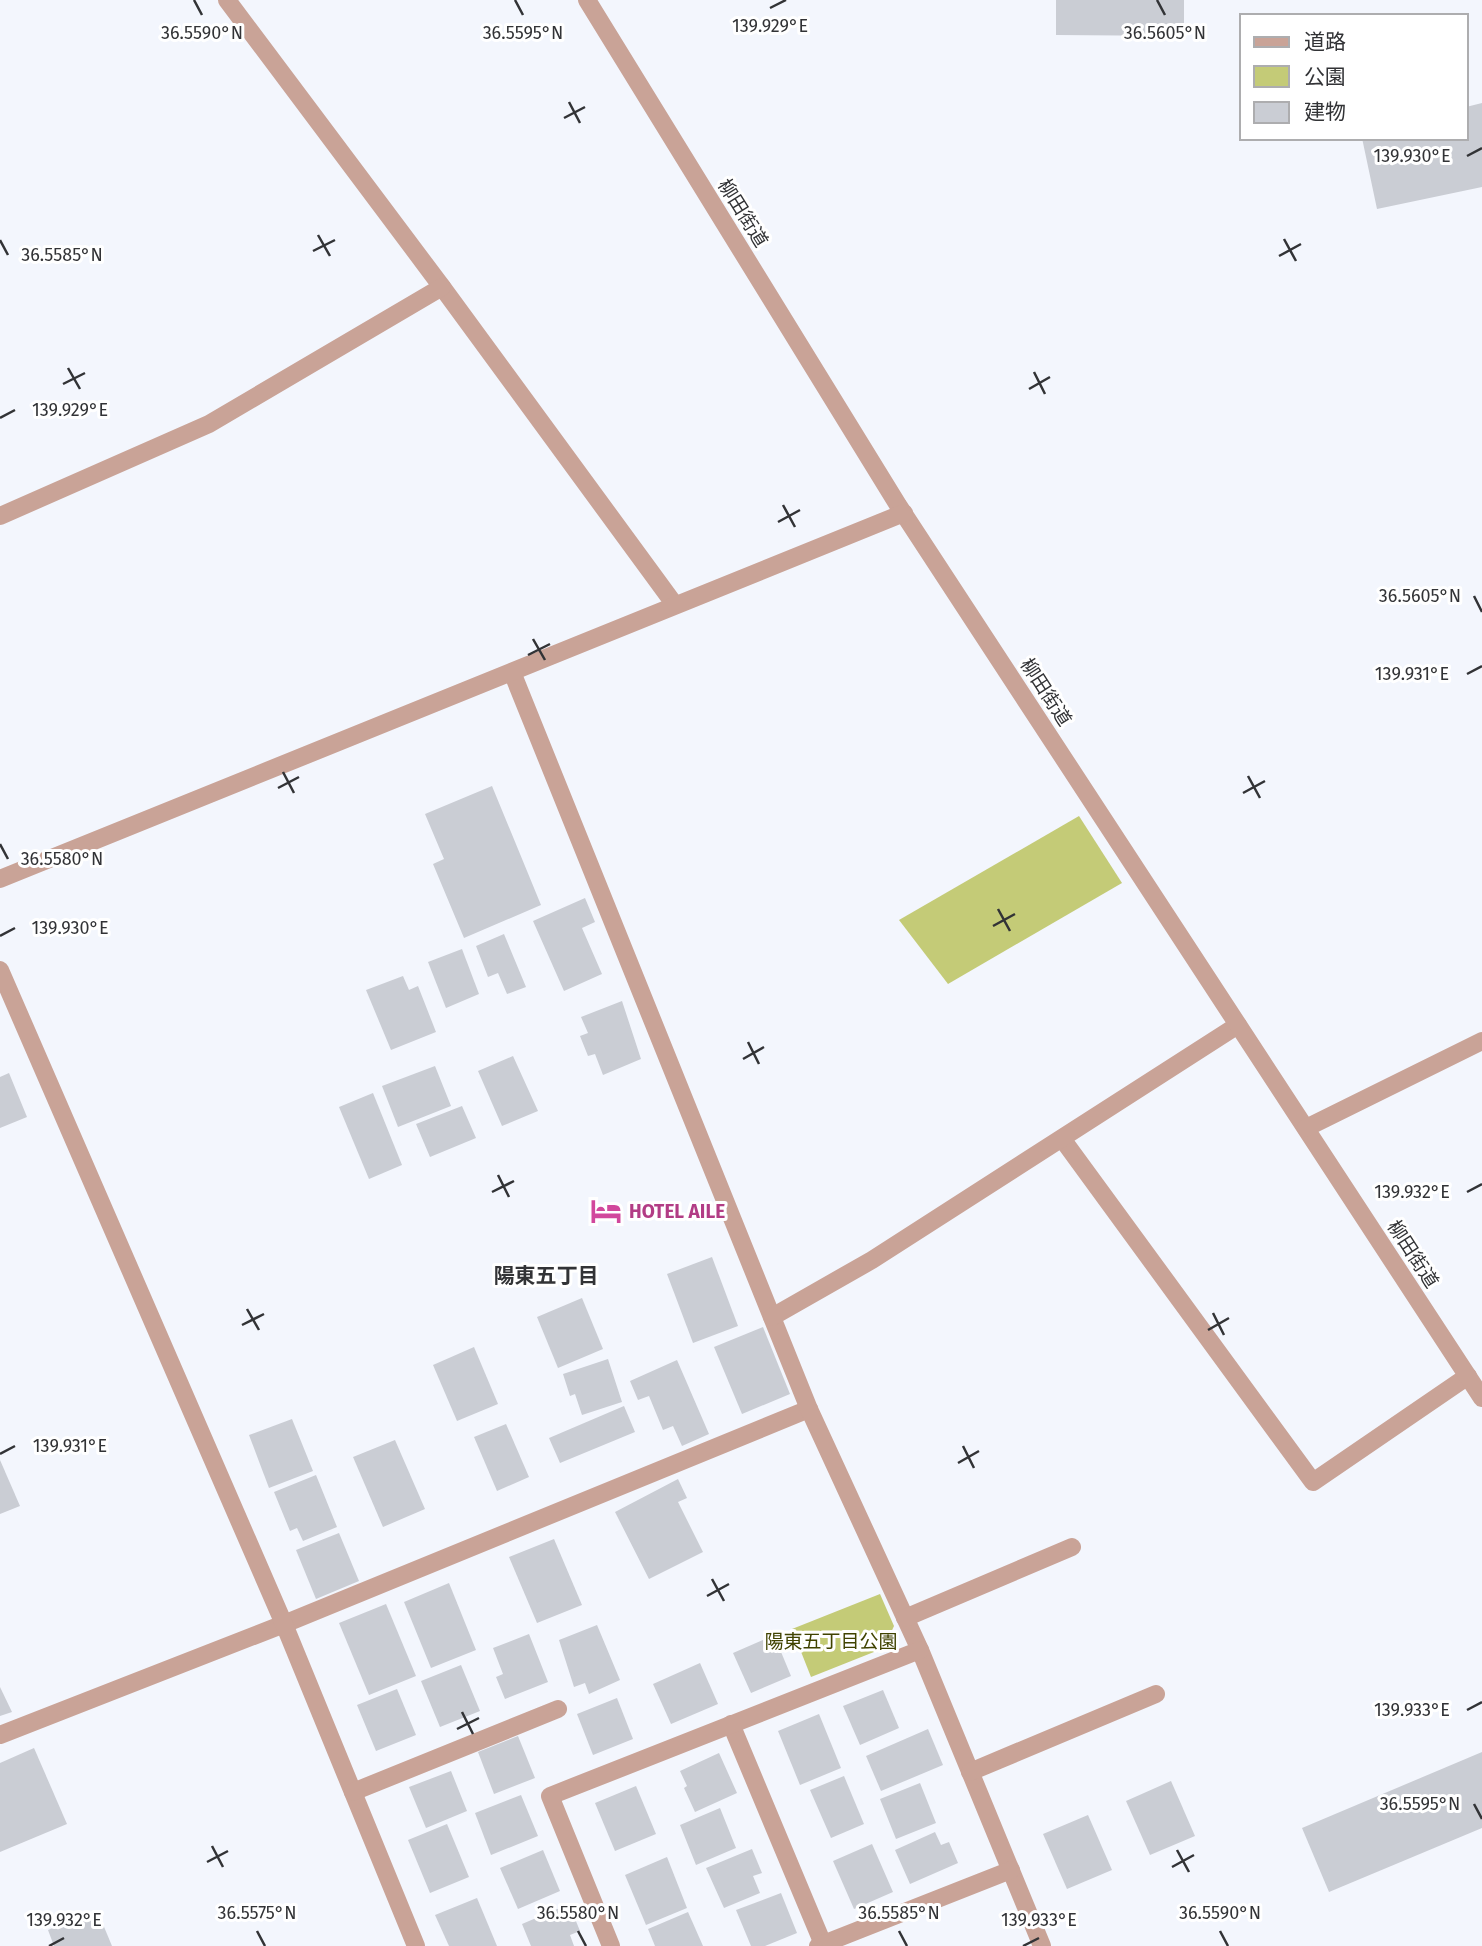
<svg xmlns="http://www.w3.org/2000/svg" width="1482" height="1946" font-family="'Fira Sans','Noto Sans JP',sans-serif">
	<rect width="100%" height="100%" fill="#f3f6fd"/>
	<g fill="#c4cb77">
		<path d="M1079,816L1122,883L948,984L899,920Z"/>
		<path d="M880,1594L894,1626L884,1648L811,1677L792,1629Z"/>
	</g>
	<g fill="#cacdd4">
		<path d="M1056,0H1184V36L1056,35Z"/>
		<path d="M1482,103V187L1377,209L1362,138H1466V107Z"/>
		<path d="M492,786L541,905L464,938L433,864L444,859L425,814Z"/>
		<path d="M585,898L595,922L582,928L602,974L564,991L533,921Z"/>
		<path d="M504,934L526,987L507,994L498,973L488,977L476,946Z"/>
		<path d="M462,949L479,994L446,1008L428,962Z"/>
		<path d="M403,976L409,990L418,986L436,1032L391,1050L366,990Z"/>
		<path d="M622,1001L641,1059L603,1075L595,1054L588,1056L580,1036L588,1033L581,1017Z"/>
		<path d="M513,1056L538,1111L502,1126L478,1071Z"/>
		<path d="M435,1066L451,1106L398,1127L382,1086Z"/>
		<path d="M9,1073L27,1117L0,1128V1077Z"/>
		<path d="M373,1093L402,1165L369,1179L339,1107Z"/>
		<path d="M462,1106L476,1138L430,1157L416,1124Z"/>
		<path d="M712,1257L738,1326L693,1343L667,1274Z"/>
		<path d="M582,1298L603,1349L558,1368L537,1317Z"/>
		<path d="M763,1327L790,1394L742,1414L714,1347Z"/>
		<path d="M474,1347L498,1404L457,1421L433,1365Z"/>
		<path d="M608,1359L622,1402L582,1415L575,1394L570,1396L563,1374Z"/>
		<path d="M677,1360L709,1434L682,1446L673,1426L663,1430L649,1396L638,1400L630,1381Z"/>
		<path d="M624,1406L635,1432L560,1463L549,1438Z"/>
		<path d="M292,1419L313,1471L269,1488L249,1435Z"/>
		<path d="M506,1424L529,1477L497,1491L474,1437Z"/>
		<path d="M395,1440L425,1509L383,1527L353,1457Z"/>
		<path d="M0,1460L20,1506L0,1514Z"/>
		<path d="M316,1475L337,1527L303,1541L297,1528L290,1531L274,1492Z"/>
		<path d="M678,1479L687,1498L678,1502L703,1552L649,1579L615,1512Z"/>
		<path d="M339,1533L359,1581L316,1599L296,1550Z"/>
		<path d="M554,1539L582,1605L537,1623L509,1557Z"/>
		<path d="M449,1583L476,1650L431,1668L404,1602Z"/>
		<path d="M386,1604L416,1676L369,1695L339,1623Z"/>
		<path d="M597,1625L620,1680L589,1694L585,1683L574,1687L559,1640Z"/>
		<path d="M529,1634L548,1682L505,1699L496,1677L503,1674L493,1648Z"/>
		<path d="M774,1635L791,1676L751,1693L733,1653Z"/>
		<path d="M700,1663L718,1704L671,1724L653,1684Z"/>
		<path d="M461,1665L480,1711L440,1727L421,1681Z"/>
		<path d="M0,1687L12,1712L0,1716Z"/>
		<path d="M397,1689L416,1735L376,1751L357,1705Z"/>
		<path d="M883,1690L899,1728L860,1745L843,1706Z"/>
		<path d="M617,1698L633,1739L593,1755L577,1714Z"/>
		<path d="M819,1714L841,1768L800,1785L778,1731Z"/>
		<path d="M928,1729L943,1765L881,1791L866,1756Z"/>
		<path d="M518,1736L535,1778L494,1794L478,1752Z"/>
		<path d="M34,1748L67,1824L0,1852V1763Z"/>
		<path d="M1482,1752V1828L1329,1892L1302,1828Z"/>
		<path d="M719,1753L737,1793L695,1812L684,1788L687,1786L680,1771Z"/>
		<path d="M451,1771L467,1811L426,1828L409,1787Z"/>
		<path d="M844,1776L864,1824L831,1838L810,1790Z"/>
		<path d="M1171,1781L1195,1836L1150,1855L1126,1801Z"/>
		<path d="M920,1783L936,1823L896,1839L880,1799Z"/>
		<path d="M636,1786L656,1834L615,1851L595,1803Z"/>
		<path d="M521,1795L538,1836L491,1855L475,1813Z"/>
		<path d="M720,1808L736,1848L696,1865L680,1825Z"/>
		<path d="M1088,1815L1112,1870L1067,1889L1043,1834Z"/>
		<path d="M447,1824L469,1877L430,1893L408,1840Z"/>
		<path d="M935,1832L941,1845L949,1842L958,1863L910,1884L895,1850Z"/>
		<path d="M872,1844L893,1892L854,1909L833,1861Z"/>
		<path d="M752,1849L762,1873L753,1876L760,1893L724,1908L706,1868Z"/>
		<path d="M543,1850L560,1891L518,1909L500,1868Z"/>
		<path d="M667,1857L687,1908L646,1925L625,1875Z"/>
		<path d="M781,1893L797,1933L765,1946H751L736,1910Z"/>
		<path d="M477,1898L497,1946H449L435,1915Z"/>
		<path d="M569,1904L580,1931L570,1935L574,1946H531L522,1924Z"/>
		<path d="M97,1910L112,1946H54L48,1930Z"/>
		<path d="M688,1912L703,1946H655L648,1929Z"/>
	</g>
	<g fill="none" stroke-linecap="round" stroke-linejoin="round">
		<path stroke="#c9a397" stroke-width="18" d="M0,1735L284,1624L809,1409"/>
		<g stroke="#c9a397" stroke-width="18">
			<path d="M227,0L442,287L675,605"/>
			<path d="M0,516L209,424L442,287"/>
			<path d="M512,672L809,1409L920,1650L1042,1946"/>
			<path d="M0,970L284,1624L416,1946"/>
			<path d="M1063,1140L1313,1482L1468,1376"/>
			<path d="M772,1317L872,1260L1238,1025"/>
			<path d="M905,1618L1072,1547"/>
			<path d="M731,1724L823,1944"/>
			<path d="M970,1772L1156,1694"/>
			<path d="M353,1792L558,1709"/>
			<path d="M611,1946L550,1796L920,1650"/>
			<path d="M818,1946L1011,1870"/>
		</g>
		<g stroke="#c9a397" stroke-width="18">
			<path d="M587,0L898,505L1482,1398"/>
			<path d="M0,879L904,513"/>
			<path d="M1306,1128L1482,1041"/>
		</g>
	</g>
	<path fill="none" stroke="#323336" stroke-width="2.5" d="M194,0L202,15M515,0L523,15M1157,0L1165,15M770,8L786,0M569,102L580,123M564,118L585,107M1467,156L1482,148M318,235L330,256M1284,239L1296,261M0,240L8,255M313,251L335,240M1279,256L1301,244M68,368L80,389M1034,372L1045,394M63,384L85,373M1029,389L1050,377M0,418L15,410M783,505L795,527M778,522L800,510M1474,596L1482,612M533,639L545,660M528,655L550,644M1467,674L1482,666M283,772L294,793M1248,776L1260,798M278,788L299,777M1243,793L1265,781M0,844L8,859M998,909L1010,931M993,926L1015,914M0,936L15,928M748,1042L759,1064M743,1059L764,1047M498,1175L509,1197M492,1192L514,1181M1467,1192L1482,1184M247,1309L259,1330M1213,1313L1224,1335M242,1325L264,1314M1208,1330L1229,1318M963,1446L974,1468M0,1454L15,1446M958,1463L979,1451M712,1579L724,1601M707,1596L729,1584M1467,1710L1482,1702M462,1712L473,1734M457,1729L479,1718M1474,1804L1482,1819M212,1846L223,1867M1177,1850L1189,1872M207,1862L228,1851M1172,1867L1194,1855M257,1931L265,1946M578,1931L586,1946M899,1931L907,1946M1220,1931L1228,1946M49,1946L64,1938M1023,1946L1039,1938"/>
	<defs>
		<g id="hotel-bare" transform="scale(2.415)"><path d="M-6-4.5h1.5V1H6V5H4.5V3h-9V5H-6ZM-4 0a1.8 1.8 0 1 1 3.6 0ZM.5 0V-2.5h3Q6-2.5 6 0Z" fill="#d1479c" stroke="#fff" stroke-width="2.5" paint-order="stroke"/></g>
	</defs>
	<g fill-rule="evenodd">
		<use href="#hotel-bare" x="606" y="1211"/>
	</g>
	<g text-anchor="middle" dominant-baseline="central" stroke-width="6" stroke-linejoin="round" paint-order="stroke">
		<g font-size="19" fill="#323336" stroke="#fff">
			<text transform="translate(743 213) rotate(58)">柳田街道</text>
			<text transform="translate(1046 692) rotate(57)">柳田街道</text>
			<text transform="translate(1413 1254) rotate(57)">柳田街道</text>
		</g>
		<g font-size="19" font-weight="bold" fill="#b23c85" stroke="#fff" text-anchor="start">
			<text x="629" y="1211">HOTEL AILE</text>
		</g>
		<g font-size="19" fill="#404300" stroke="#fff">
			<text x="831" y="1641">陽東五丁目公園</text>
		</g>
		<g font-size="21" font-weight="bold" fill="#323336" stroke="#fff">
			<text x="546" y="1276">陽東五丁目</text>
		</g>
	</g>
	<g font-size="18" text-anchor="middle" fill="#323336" stroke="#fff" stroke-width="6" stroke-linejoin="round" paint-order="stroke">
		<text x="770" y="32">139.929°E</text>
		<text x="202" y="39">36.5590°N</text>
		<text x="523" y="39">36.5595°N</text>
		<text x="1165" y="39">36.5605°N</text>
		<text x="1412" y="162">139.930°E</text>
		<text x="62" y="261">36.5585°N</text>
		<text x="70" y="416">139.929°E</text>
		<text x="1420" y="602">36.5605°N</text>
		<text x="1412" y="680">139.931°E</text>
		<text x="62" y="865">36.5580°N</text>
		<text x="70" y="934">139.930°E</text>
		<text x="1412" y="1198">139.932°E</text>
		<text x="70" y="1452">139.931°E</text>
		<text x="1412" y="1716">139.933°E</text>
		<text x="1420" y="1810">36.5595°N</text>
		<text x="257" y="1919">36.5575°N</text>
		<text x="578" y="1919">36.5580°N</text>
		<text x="899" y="1919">36.5585°N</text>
		<text x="1220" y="1919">36.5590°N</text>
		<text x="64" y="1926">139.932°E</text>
		<text x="1039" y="1926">139.933°E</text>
	</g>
	<rect x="1240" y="14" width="228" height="126" fill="#ffffff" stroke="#adadaf" stroke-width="2"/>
	<rect x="1254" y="37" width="35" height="10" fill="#c9a397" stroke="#adadaf" stroke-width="2"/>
	<text x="1304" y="49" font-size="21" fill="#323336">道路</text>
	<rect x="1254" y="66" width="35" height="21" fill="#c4cb77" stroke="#adadaf" stroke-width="2"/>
	<text x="1304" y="84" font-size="21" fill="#323336">公園</text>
	<rect x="1254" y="102" width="35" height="21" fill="#cacdd4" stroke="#adadaf" stroke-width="2"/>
	<text x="1304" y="119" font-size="21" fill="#323336">建物</text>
</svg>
